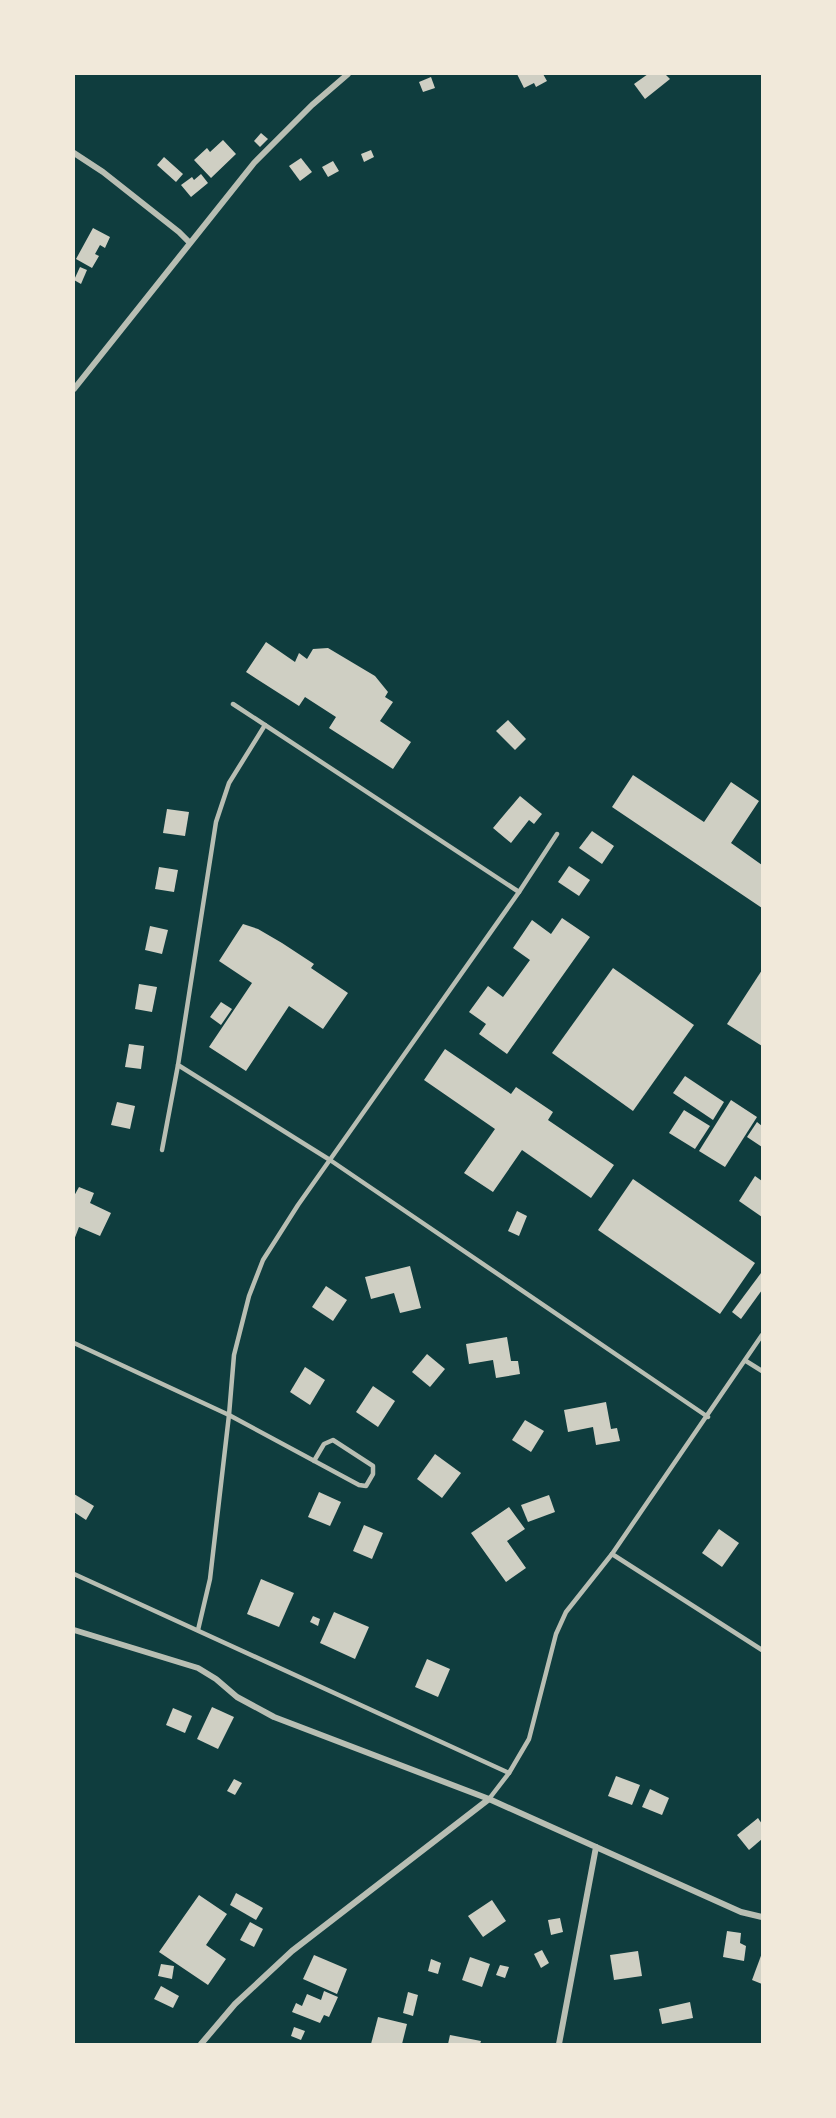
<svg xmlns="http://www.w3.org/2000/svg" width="836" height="2118" font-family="'Fira Sans',sans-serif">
	<rect width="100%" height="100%" fill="#0f3d3e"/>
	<g fill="#cfcfc3">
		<path d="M517,74H543L547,81L536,87L534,83L524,88Z"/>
		<path d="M648,74H665L670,79L645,99L634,84Z"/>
		<path d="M431,77L435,88L423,92L419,82Z"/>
		<path d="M261,133L268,139L260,147L254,141Z"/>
		<path d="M223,140L236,154L211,178L194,160L207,148L210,152Z"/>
		<path d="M371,150L374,157L364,162L361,154Z"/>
		<path d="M164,157L183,174L176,182L157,165Z"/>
		<path d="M301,158L312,172L300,181L289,166Z"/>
		<path d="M333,161L339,171L328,177L322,167Z"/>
		<path d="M201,174L208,183L191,197L181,185L192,177L194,180Z"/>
		<path d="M93,228L110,237L105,248L100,245L95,254L99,256L92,268L76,259Z"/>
		<path d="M80,267L87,270L81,284L74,280Z"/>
		<path d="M266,642L295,662L299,653L307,659L313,649L328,648L375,676L388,692L385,697L393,702L380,721L411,742L393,769L329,728L336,717L305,697L299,706L246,672Z"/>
		<path d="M508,720L526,739L515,750L496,731Z"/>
		<path d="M633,775L704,822L731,782L759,801L731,843L762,865V908L612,807Z"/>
		<path d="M520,796L542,814L534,824L529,820L511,843L493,828Z"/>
		<path d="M167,809L189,812L185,836L163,833Z"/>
		<path d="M592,831L614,846L602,864L579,848Z"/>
		<path d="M569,866L590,880L579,896L558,882Z"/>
		<path d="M159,867L178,870L174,892L155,889Z"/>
		<path d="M562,918L590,937L507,1054L479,1034L486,1024L469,1012L488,986L503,997L530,960L513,948L532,920L551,934Z"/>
		<path d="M243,924L258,929L282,943L314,964L311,968L348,993L323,1029L289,1006L246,1071L209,1047L252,983L219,961Z"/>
		<path d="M150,926L168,930L162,954L145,950Z"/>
		<path d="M613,968L694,1025L633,1111L552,1053Z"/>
		<path d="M762,970V1046L727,1024Z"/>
		<path d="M139,984L157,987L152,1012L135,1009Z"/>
		<path d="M221,1002L232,1009L221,1025L210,1017Z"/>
		<path d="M129,1044L144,1046L141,1069L125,1067Z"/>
		<path d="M445,1049L511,1094L516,1087L553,1112L548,1120L614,1165L591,1198L522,1150L493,1192L464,1173L495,1129L424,1080Z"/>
		<path d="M685,1076L724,1102L713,1120L673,1093Z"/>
		<path d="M731,1100L757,1117L725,1167L699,1151Z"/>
		<path d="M117,1102L135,1106L130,1129L111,1125Z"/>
		<path d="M684,1110L710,1126L695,1149L669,1133Z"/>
		<path d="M757,1122L762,1126V1147L747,1137Z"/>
		<path d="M755,1176L762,1181V1217L739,1201Z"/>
		<path d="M633,1179L755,1263L720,1314L598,1230Z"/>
		<path d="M79,1187L94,1193L90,1203L111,1213L100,1236L79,1227L74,1240V1196Z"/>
		<path d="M517,1211L527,1216L519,1236L508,1231Z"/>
		<path d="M410,1266L421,1308L400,1313L394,1293L371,1299L365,1277Z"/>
		<path d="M761,1273L762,1275V1290L741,1319L732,1312Z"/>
		<path d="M326,1286L347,1300L333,1321L312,1307Z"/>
		<path d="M507,1337L511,1361H518L520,1374L496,1378L493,1360L469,1364L466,1344Z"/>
		<path d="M427,1354L445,1369L430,1387L412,1372Z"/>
		<path d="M305,1367L325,1380L310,1405L290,1392Z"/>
		<path d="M373,1386L395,1401L378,1427L356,1412Z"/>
		<path d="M606,1402L611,1429L617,1428L620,1441L596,1445L593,1427L568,1432L564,1410Z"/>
		<path d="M525,1420L544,1431L531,1452L512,1440Z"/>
		<path d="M435,1454L461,1473L442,1498L417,1479Z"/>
		<path d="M319,1492L341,1502L330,1526L308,1517Z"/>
		<path d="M74,1494L94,1506L86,1520L74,1512Z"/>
		<path d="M549,1495L555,1512L528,1522L521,1505Z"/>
		<path d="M509,1507L525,1529L507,1541L526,1568L506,1582L471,1533Z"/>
		<path d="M364,1525L383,1533L372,1559L353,1551Z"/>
		<path d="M719,1529L739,1543L722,1567L702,1553Z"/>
		<path d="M261,1579L294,1593L279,1627L247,1614Z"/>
		<path d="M334,1612L369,1627L355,1659L320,1643Z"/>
		<path d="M313,1616L320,1619L318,1626L310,1622Z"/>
		<path d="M427,1659L450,1669L438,1697L415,1687Z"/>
		<path d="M212,1707L234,1717L218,1749L197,1739Z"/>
		<path d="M173,1708L192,1716L185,1733L166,1725Z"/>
		<path d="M616,1776L640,1785L632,1805L608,1796Z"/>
		<path d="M234,1779L242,1783L235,1795L227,1791Z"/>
		<path d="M650,1789L669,1798L662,1815L642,1807Z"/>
		<path d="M758,1818L762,1824V1839L749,1850L737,1835Z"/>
		<path d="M236,1893L263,1908L256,1920L230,1905Z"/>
		<path d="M199,1895L227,1914L206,1945L226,1959L208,1985L159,1952Z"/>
		<path d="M492,1900L506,1921L483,1937L468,1916Z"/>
		<path d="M560,1918L563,1932L551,1935L548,1920Z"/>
		<path d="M250,1922L263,1929L254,1947L240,1940Z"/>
		<path d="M727,1931L741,1933L740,1943L746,1946L744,1961L723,1957Z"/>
		<path d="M542,1950L549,1963L541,1968L534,1954Z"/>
		<path d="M638,1951L642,1976L614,1980L610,1955Z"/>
		<path d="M762,1953V1984L752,1980Z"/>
		<path d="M314,1955L347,1969L337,1994L303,1979Z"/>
		<path d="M470,1957L490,1964L482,1987L462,1980Z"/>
		<path d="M431,1959L441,1963L438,1974L428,1971Z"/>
		<path d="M161,1964L174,1966L172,1979L158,1976Z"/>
		<path d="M500,1965L509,1967L505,1978L496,1975Z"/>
		<path d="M161,1986L179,1996L173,2008L154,1999Z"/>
		<path d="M324,1991L338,1997L329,2017L324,2015L320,2023L292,2012L296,2003L302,2006L307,1994L321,2000Z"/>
		<path d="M408,1992L418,1995L413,2016L403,2013Z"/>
		<path d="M690,2002L693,2018L662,2024L659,2009Z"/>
		<path d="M378,2017L407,2024L402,2044H371Z"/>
		<path d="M294,2027L305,2031L301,2040L291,2036Z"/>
		<path d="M450,2035L481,2041L480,2044H448Z"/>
	</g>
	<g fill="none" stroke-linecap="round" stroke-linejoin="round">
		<g stroke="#b8beb3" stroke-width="4.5">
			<path d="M233,704L519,892"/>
			<path d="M265,725L229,783L216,822L178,1065L330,1160L708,1417"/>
			<path d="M162,1150L178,1065"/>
			<path d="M74,1343L229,1415L359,1485L366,1486L373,1474V1466L333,1440L324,1444L314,1461"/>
			<path d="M746,1361L762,1371"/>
			<path d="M612,1554L762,1650"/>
			<path d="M74,1574L509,1773"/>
			<path d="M198,1630L210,1579L229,1415L234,1355L249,1296L263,1260L298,1205L519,892L557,834"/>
			<path d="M489,1799L509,1773L529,1739L556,1634L566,1612L612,1554L762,1335"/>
		</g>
		<g stroke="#b8beb3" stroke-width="6">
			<path d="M74,153L103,172L179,232L189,242"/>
			<path d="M74,389L254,163L312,105L348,74"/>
			<path d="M74,1630L198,1668L216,1679L237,1697L274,1717L489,1799L596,1847L559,2044"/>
			<path d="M596,1847L741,1912L762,1917"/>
			<path d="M201,2044L235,2004L292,1951L489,1799"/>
		</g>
	</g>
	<rect width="836" height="2118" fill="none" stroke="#f1e9da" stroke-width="150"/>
</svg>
